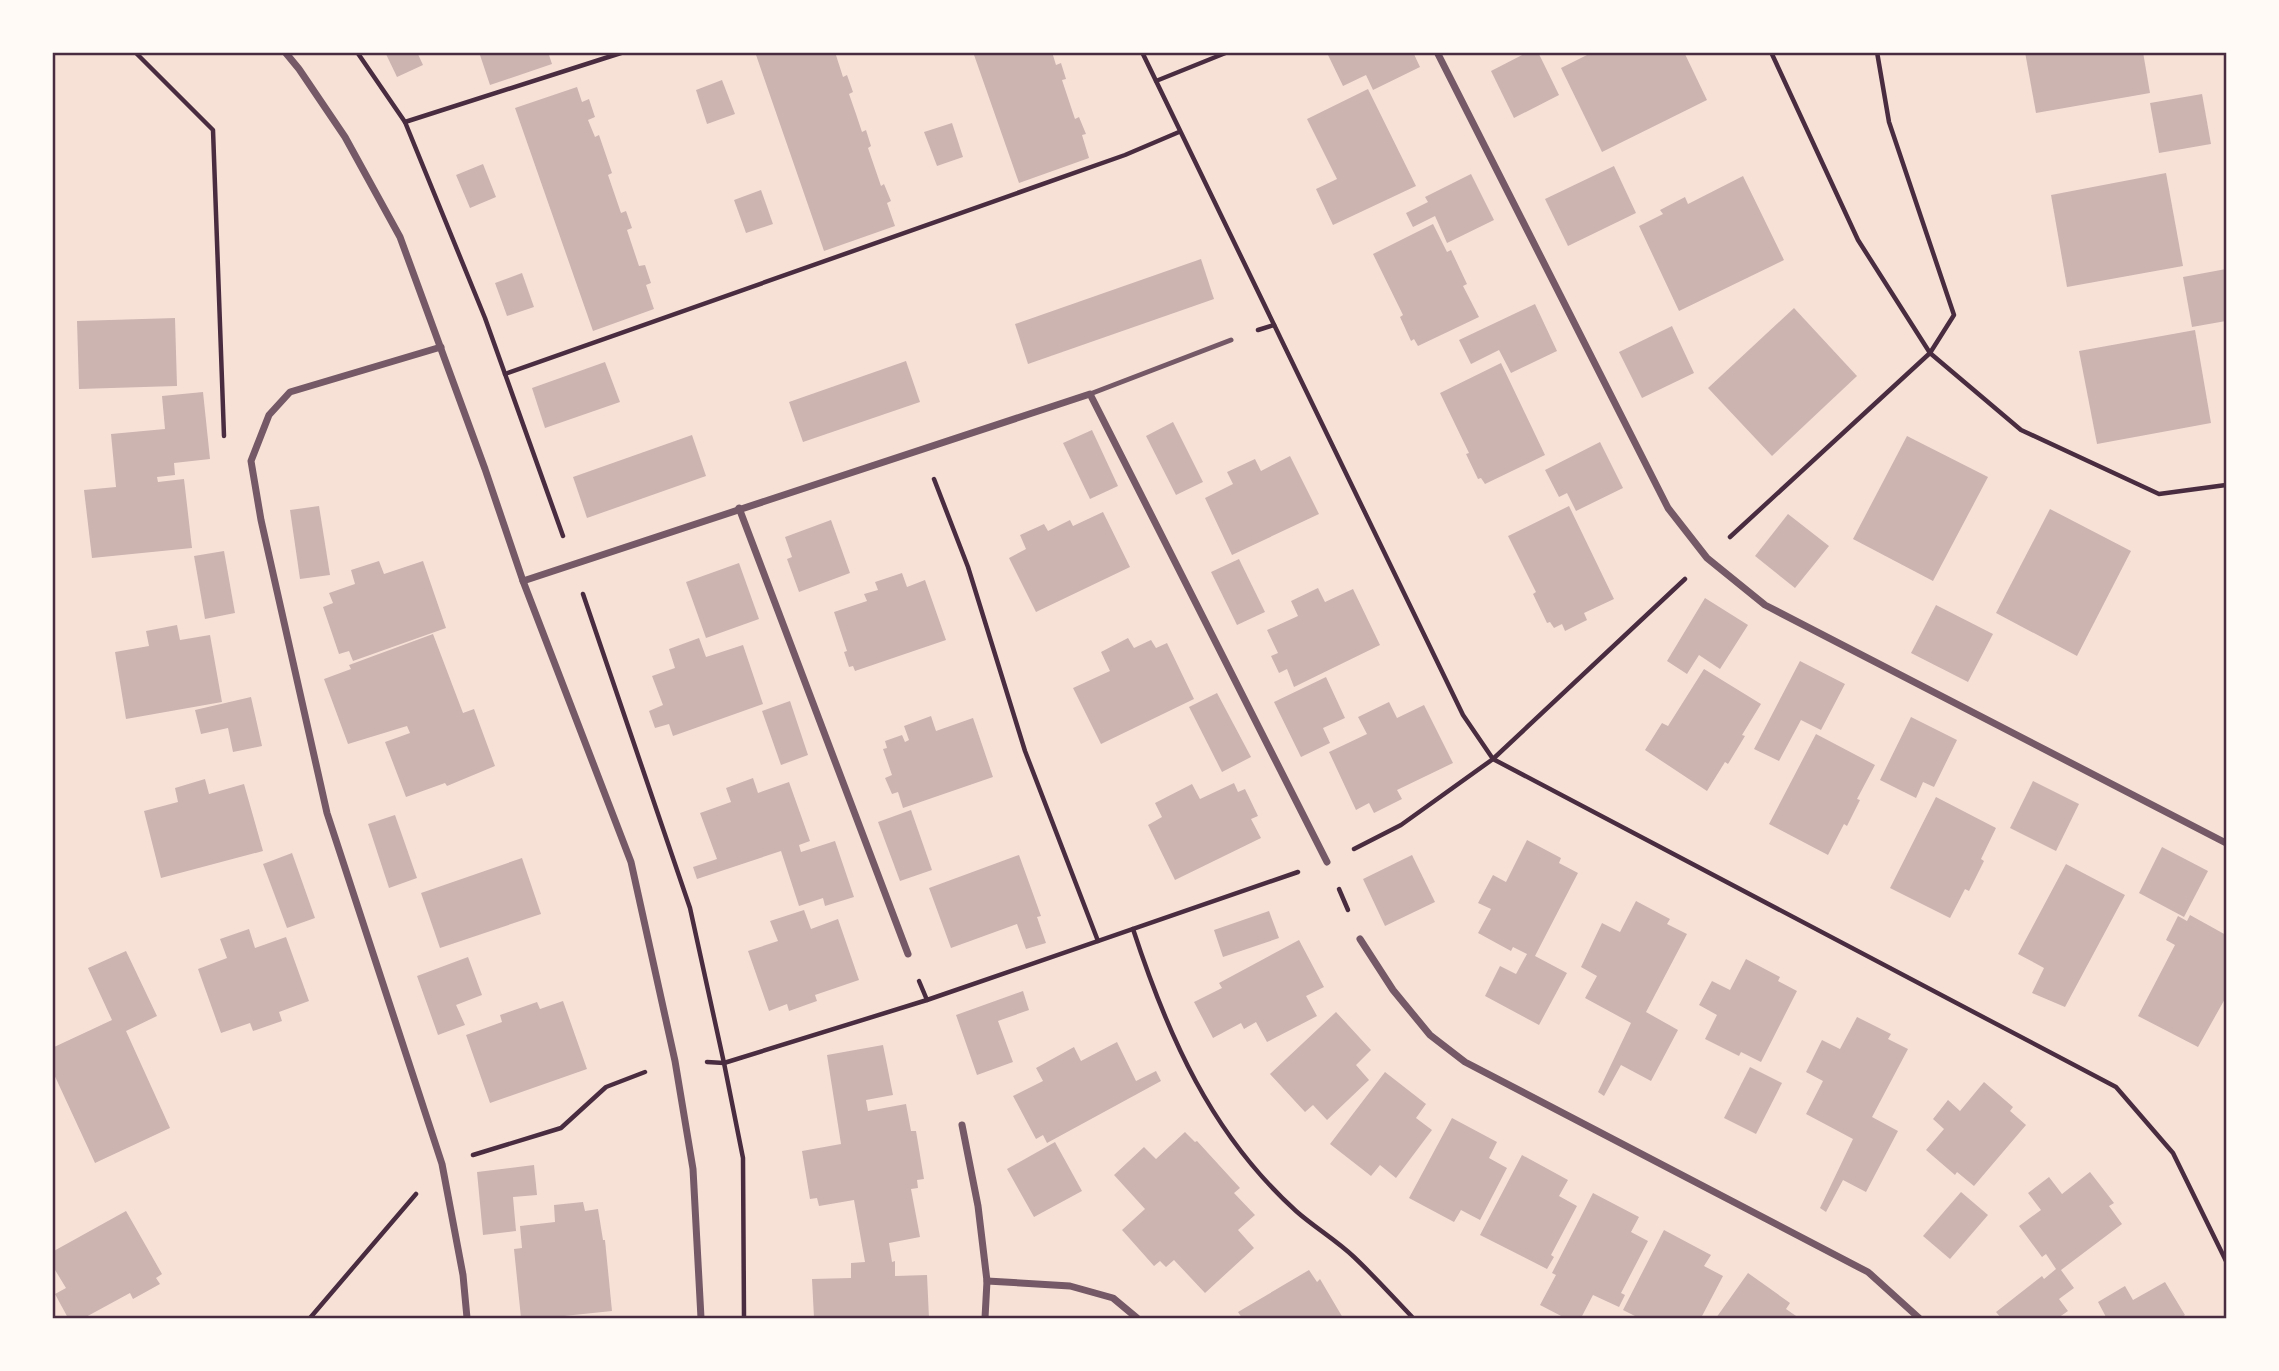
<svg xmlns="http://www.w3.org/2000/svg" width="2279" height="1371" font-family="'PT Sans Narrow',sans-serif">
	<rect width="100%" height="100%" fill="#f7e1d7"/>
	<g fill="#ccb4b1">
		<path d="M385,52H417L423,65L397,77Z"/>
		<path d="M479,52H548L552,64L490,85Z"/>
		<path d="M755,52H835L843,77L847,75L853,92L849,94L856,114L862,132L866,130L871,146L868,148L881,186L884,184L891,201L887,203L895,226L824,251Z"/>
		<path d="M973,52H1052L1056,65L1061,63L1066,79L1062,80L1075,119L1079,117L1086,134L1082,135L1089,158L1019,183Z"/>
		<path d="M1333,52H1413L1420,67L1373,90L1366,75L1343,86L1328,55Z"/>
		<path d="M1528,52H1538L1559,95L1514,118L1491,71Z"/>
		<path d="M1593,52H1684L1707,100L1602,152L1561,68Z"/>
		<path d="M2025,52H2143L2150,93L2036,113Z"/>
		<path d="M722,80L735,114L707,124L696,90Z"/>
		<path d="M577,87L582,102L589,99L595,117L588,120L595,137L599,135L612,173L608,175L621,213L626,211L632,228L627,230L639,266L645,265L651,283L646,285L654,309L593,331L515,108Z"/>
		<path d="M1368,89L1416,186L1333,225L1316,189L1337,179L1307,119Z"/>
		<path d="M2202,94L2211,144L2159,153L2150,103Z"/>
		<path d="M952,123L963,157L937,166L924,132Z"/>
		<path d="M483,164L496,197L470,208L456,175Z"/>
		<path d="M1614,166L1636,213L1568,246L1545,199Z"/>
		<path d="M2166,173L2183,266L2067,287L2051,195Z"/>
		<path d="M1471,174L1494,220L1447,243L1435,216L1413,227L1406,213L1428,202L1425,197Z"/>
		<path d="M1743,176L1784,260L1679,311L1639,226L1663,214L1660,210L1685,197L1688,204Z"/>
		<path d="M761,190L773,224L746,233L734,200Z"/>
		<path d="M1433,224L1447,252L1451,250L1467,284L1463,286L1479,317L1418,346L1414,339L1411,341L1400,317L1403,315L1373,254Z"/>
		<path d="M1201,259L1214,299L1028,364L1015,324Z"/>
		<path d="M2226,269V321L2192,327L2183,277Z"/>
		<path d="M522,273L534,307L507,316L495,283Z"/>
		<path d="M1535,304L1557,351L1511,373L1499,350L1471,364L1459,340Z"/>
		<path d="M1794,308L1857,376L1772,456L1708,388Z"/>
		<path d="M175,318L177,386L79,389L77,321Z"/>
		<path d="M1672,326L1694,373L1642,398L1619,352Z"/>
		<path d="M2195,330L2211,423L2097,444L2079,351Z"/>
		<path d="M906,361L920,402L803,442L789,402Z"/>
		<path d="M605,362L620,402L545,428L532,388Z"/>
		<path d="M1501,363L1545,455L1485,484L1481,478L1478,479L1466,454L1469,453L1440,393Z"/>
		<path d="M203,392L210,459L174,463L175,475L157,477L158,482L184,479L192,548L92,558L84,490L116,487L111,434L165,429L162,396Z"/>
		<path d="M1173,422L1203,482L1176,495L1146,436Z"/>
		<path d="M1092,430L1118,486L1090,499L1063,443Z"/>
		<path d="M692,435L706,476L587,518L573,477Z"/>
		<path d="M1907,436L1988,477L1933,581L1853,539Z"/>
		<path d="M1600,442L1623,488L1576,511L1567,493L1559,497L1545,470Z"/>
		<path d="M1290,456L1319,514L1232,555L1205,498L1233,484L1227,472L1255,459L1261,471Z"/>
		<path d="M319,506L330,575L300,579L290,510Z"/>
		<path d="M1569,506L1614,599L1584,613L1587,620L1565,631L1562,624L1554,628L1550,622L1547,623L1533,594L1536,592L1508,536Z"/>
		<path d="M2050,509L2131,551L2077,656L1996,613Z"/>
		<path d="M1103,512L1130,567L1036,612L1009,558L1026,549L1020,535L1044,524L1048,531L1070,520L1073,526Z"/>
		<path d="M1788,514L1829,546L1795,588L1755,556Z"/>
		<path d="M831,520L850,573L799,592L787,559L792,557L785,537Z"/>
		<path d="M224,551L235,613L205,619L194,556Z"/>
		<path d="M1239,559L1265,612L1237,625L1211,572Z"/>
		<path d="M379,561L384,574L423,561L446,628L353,661L349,651L339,654L323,607L333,603L329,593L355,584L351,570Z"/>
		<path d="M739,563L759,619L706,638L686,582Z"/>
		<path d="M902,573L907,587L925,580L946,640L855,671L853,666L849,667L844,652L847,651L834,612L867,601L864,594L878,590L875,582Z"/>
		<path d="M1318,588L1325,602L1353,589L1380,645L1294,687L1287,669L1279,673L1271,656L1278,653L1267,630L1298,616L1291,601Z"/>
		<path d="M1705,598L1748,625L1720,669L1699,655L1687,674L1667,661Z"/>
		<path d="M1936,605L1993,634L1968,682L1911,653Z"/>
		<path d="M177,625L180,640L210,635L222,702L126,719L115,652L149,646L146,631Z"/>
		<path d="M433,634L463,713L474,709L495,766L447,786L445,783L406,797L385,742L410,733L407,726L348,744L324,679L351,669L349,665Z"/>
		<path d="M699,638L706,657L743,645L763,704L673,736L669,724L655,728L649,711L663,705L652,676L675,668L669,649Z"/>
		<path d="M1128,638L1134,648L1151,640L1156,648L1167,643L1194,699L1101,744L1073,688L1110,671L1101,652Z"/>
		<path d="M1800,661L1845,684L1821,730L1801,720L1779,761L1754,749Z"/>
		<path d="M1704,669L1761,704L1742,735L1745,736L1728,764L1725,762L1707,791L1645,750L1662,723L1668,726Z"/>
		<path d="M1326,677L1345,718L1323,728L1330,743L1301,757L1274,702Z"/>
		<path d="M1217,693L1251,757L1222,772L1189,707Z"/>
		<path d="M251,697L262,746L233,752L228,728L201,734L195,710Z"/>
		<path d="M790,701L808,755L781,765L762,711Z"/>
		<path d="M1389,702L1397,718L1424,705L1453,763L1397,790L1402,799L1374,813L1369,803L1356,810L1329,752L1367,734L1358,717Z"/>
		<path d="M931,716L936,731L973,718L993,777L903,808L898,792L892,794L885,778L892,775L883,749L887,748L885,741L902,735L905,742L909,740L904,726Z"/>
		<path d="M1911,717L1957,740L1934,787L1923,782L1916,798L1880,780Z"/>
		<path d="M1816,734L1875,765L1857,799L1860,800L1847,826L1844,824L1828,855L1769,824Z"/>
		<path d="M753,778L758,793L789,782L810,841L799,845L801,852L835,841L854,897L825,906L823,898L799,906L781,851L697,879L693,867L717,859L700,813L731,802L726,788Z"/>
		<path d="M205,779L209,794L244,784L263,851L161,878L144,811L178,802L175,788Z"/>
		<path d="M2033,781L2079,804L2056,851L2010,828Z"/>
		<path d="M1234,783L1238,792L1245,789L1258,816L1251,819L1261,838L1175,880L1148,825L1162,817L1155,803L1192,784L1200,799Z"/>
		<path d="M1936,797L1996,828L1981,859L1984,861L1969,891L1965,889L1950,918L1890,888Z"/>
		<path d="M911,810L932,870L900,881L878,822Z"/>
		<path d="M395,815L417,878L389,888L368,824Z"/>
		<path d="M1527,840L1561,858L1559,863L1578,873L1535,956L1567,973L1539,1025L1485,996L1500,966L1516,974L1527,954L1513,947L1511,951L1478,933L1491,909L1478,903L1493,875L1506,882Z"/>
		<path d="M2162,847L2208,871L2184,917L2139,893Z"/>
		<path d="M292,853L315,918L287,928L263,864Z"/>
		<path d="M1019,855L1041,916L1037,917L1046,943L1026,949L1017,924L951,948L929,888Z"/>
		<path d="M1412,855L1435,902L1385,926L1363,879Z"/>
		<path d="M522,858L541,914L440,948L421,893Z"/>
		<path d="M2066,864L2125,895L2065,1007L2032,993L2044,968L2018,954Z"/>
		<path d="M1636,901L1670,919L1667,924L1687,934L1646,1012L1678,1030L1651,1081L1621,1065L1604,1096L1598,1092L1631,1023L1585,998L1597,976L1581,967L1602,923L1620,932Z"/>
		<path d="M804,910L811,929L838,919L859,980L815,995L817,1001L789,1011L787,1004L769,1011L748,951L778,941L770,921Z"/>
		<path d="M1269,911L1279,938L1223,957L1214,930Z"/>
		<path d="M2190,915L2226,935V997L2198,1047L2138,1016L2175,945L2166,940L2178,916L2187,921Z"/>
		<path d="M249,929L255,948L286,937L309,1001L279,1012L282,1021L253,1031L250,1023L221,1033L198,969L227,958L220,939Z"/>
		<path d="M1299,940L1324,987L1306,996L1317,1016L1267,1042L1256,1022L1244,1029L1241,1023L1213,1038L1194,1002L1222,988L1219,983Z"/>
		<path d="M126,951L157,1016L126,1031L170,1128L95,1163L52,1070V1048L112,1020L88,968Z"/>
		<path d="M468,957L482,995L456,1005L465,1025L438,1035L417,976Z"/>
		<path d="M1746,959L1780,977L1778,981L1797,991L1761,1062L1741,1052L1739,1056L1705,1039L1717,1015L1699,1005L1712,981L1730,990Z"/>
		<path d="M1023,991L1029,1010L998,1021L1013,1062L977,1075L956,1015Z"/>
		<path d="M563,1001L587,1069L490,1103L466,1035L502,1022L500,1015L537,1002L540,1009Z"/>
		<path d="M1336,1012L1371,1050L1356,1065L1369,1080L1327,1120L1313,1105L1305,1112L1270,1074Z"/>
		<path d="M1857,1017L1891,1034L1888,1039L1908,1049L1872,1117L1898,1131L1866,1192L1843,1180L1826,1212L1820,1208L1853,1139L1806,1114L1823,1081L1806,1072L1822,1040L1840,1049Z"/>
		<path d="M1117,1042L1136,1081L1156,1071L1161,1081L1047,1143L1043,1135L1036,1139L1013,1096L1043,1081L1036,1068L1074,1047L1081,1061Z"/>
		<path d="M883,1045L893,1095L866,1100L868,1111L906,1104L911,1131H916L924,1179L917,1180L918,1188L911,1189L920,1237L889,1243L892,1262L895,1261V1276L927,1275L929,1318H814L812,1279L851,1278V1263L865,1262L854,1200L819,1206L817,1198L810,1199L802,1151L841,1144L827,1055Z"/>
		<path d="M1750,1067L1782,1083L1756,1134L1724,1118Z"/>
		<path d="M1385,1072L1426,1104L1416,1118L1432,1130L1396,1178L1380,1165L1371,1176L1330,1144Z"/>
		<path d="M1984,1082L2013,1107L2010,1111L2026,1125L1974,1186L1957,1172L1955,1175L1926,1150L1944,1129L1933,1119L1948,1100L1960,1111Z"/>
		<path d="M1452,1118L1497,1142L1489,1158L1507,1168L1480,1220L1461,1210L1454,1222L1409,1198Z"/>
		<path d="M1185,1132L1195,1142L1197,1141L1240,1188L1234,1193L1255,1215L1238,1230L1254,1248L1205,1293L1174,1260L1166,1267L1160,1261L1154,1266L1122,1230L1145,1209L1114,1175L1144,1147L1156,1159Z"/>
		<path d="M1055,1142L1082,1191L1034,1217L1007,1169Z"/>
		<path d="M1522,1155L1568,1180L1559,1196L1577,1206L1551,1255L1554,1257L1547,1269L1480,1235Z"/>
		<path d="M534,1165L537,1195L513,1197L516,1231L483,1235L477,1172Z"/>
		<path d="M2090,1172L2114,1203L2109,1206L2122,1224L2061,1270L2074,1288L2059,1299L2068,1311L2058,1318H2001L1996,1312L2042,1276L2044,1279L2056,1269L2046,1254L2042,1257L2019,1226L2041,1210L2028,1193L2049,1177L2062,1194Z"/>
		<path d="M1961,1192L1988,1215L1950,1259L1923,1236Z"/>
		<path d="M1593,1193L1639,1217L1631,1232L1648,1241L1621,1293L1625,1295L1619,1307L1593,1295L1581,1318H1565L1540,1305L1556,1275L1552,1273Z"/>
		<path d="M583,1202L585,1211L598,1209L603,1240H605L612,1311L545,1318H521L514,1249L522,1248L520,1226L555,1222L554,1205Z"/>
		<path d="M126,1211L162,1274L156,1278L160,1284L133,1299L130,1293L84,1318H68L55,1294L66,1288L52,1265V1252Z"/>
		<path d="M1664,1230L1711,1255L1704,1266L1723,1276L1701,1318H1639L1623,1310Z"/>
		<path d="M1309,1270L1317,1282L1320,1279L1343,1318H1242L1238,1312Z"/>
		<path d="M1748,1273L1790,1303L1786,1309L1799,1318H1716Z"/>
		<path d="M2165,1282L2185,1315L2181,1318H2103L2106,1317L2098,1302L2125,1286L2133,1300Z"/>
	</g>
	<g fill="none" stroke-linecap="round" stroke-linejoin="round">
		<g stroke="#4a2c40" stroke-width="4.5">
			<path d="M135,52L213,130L224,436"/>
			<path d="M357,52L405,122L485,318L563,536"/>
			<path d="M1142,52L1463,715L1493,759L2116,1087L2173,1153L2226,1261"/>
			<path d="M1771,52L1858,240L1930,353L2021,430L2159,494L2226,485"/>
			<path d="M1156,81L1228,52"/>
			<path d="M405,122L624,52"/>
			<path d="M1258,330L1274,325"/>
			<path d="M505,374L1125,155L1179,132"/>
			<path d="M934,479L968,567L1025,751L1098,941"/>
			<path d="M1730,537L1930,353L1954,315L1889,122L1877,52"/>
			<path d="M583,594L690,908L724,1063L743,1158L744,1318"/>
			<path d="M1354,849L1401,825L1493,759L1685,579"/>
			<path d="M1339,889L1348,910"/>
			<path d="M1133,929C1168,1036 1211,1134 1296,1211C1314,1227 1336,1240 1354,1257C1375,1277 1394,1298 1413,1318"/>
			<path d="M919,981L927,1000"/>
			<path d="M707,1062L724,1063L927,1000L1298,872"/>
			<path d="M473,1155L561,1128L606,1087L645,1072"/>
			<path d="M310,1318L416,1194"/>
		</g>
		<path stroke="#755966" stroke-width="5" d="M1090,394L1231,340"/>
		<g stroke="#755966" stroke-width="7">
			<path d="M285,52L299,69L345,137L400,237L485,469L523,581L631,862L675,1061L693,1169L701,1318"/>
			<path d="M1437,52L1668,508L1707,558L1765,605L2226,843"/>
			<path d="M441,347L290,392L269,415L251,461L261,520L327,813L442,1164L463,1275L467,1318"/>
			<path d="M739,508L908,954"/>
			<path d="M523,581L1090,394L1327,862"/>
			<path d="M1360,939L1393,990L1430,1035L1465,1062L1868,1272L1919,1318"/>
			<path d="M962,1125L978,1206L987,1281"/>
			<path d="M985,1318L987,1281L1070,1286L1113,1298L1137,1318"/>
		</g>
	</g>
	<rect width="2279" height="1371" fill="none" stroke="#fffaf5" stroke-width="108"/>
	<rect x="54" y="54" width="2171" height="1263" fill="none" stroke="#4a2c40" stroke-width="2.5"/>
</svg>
